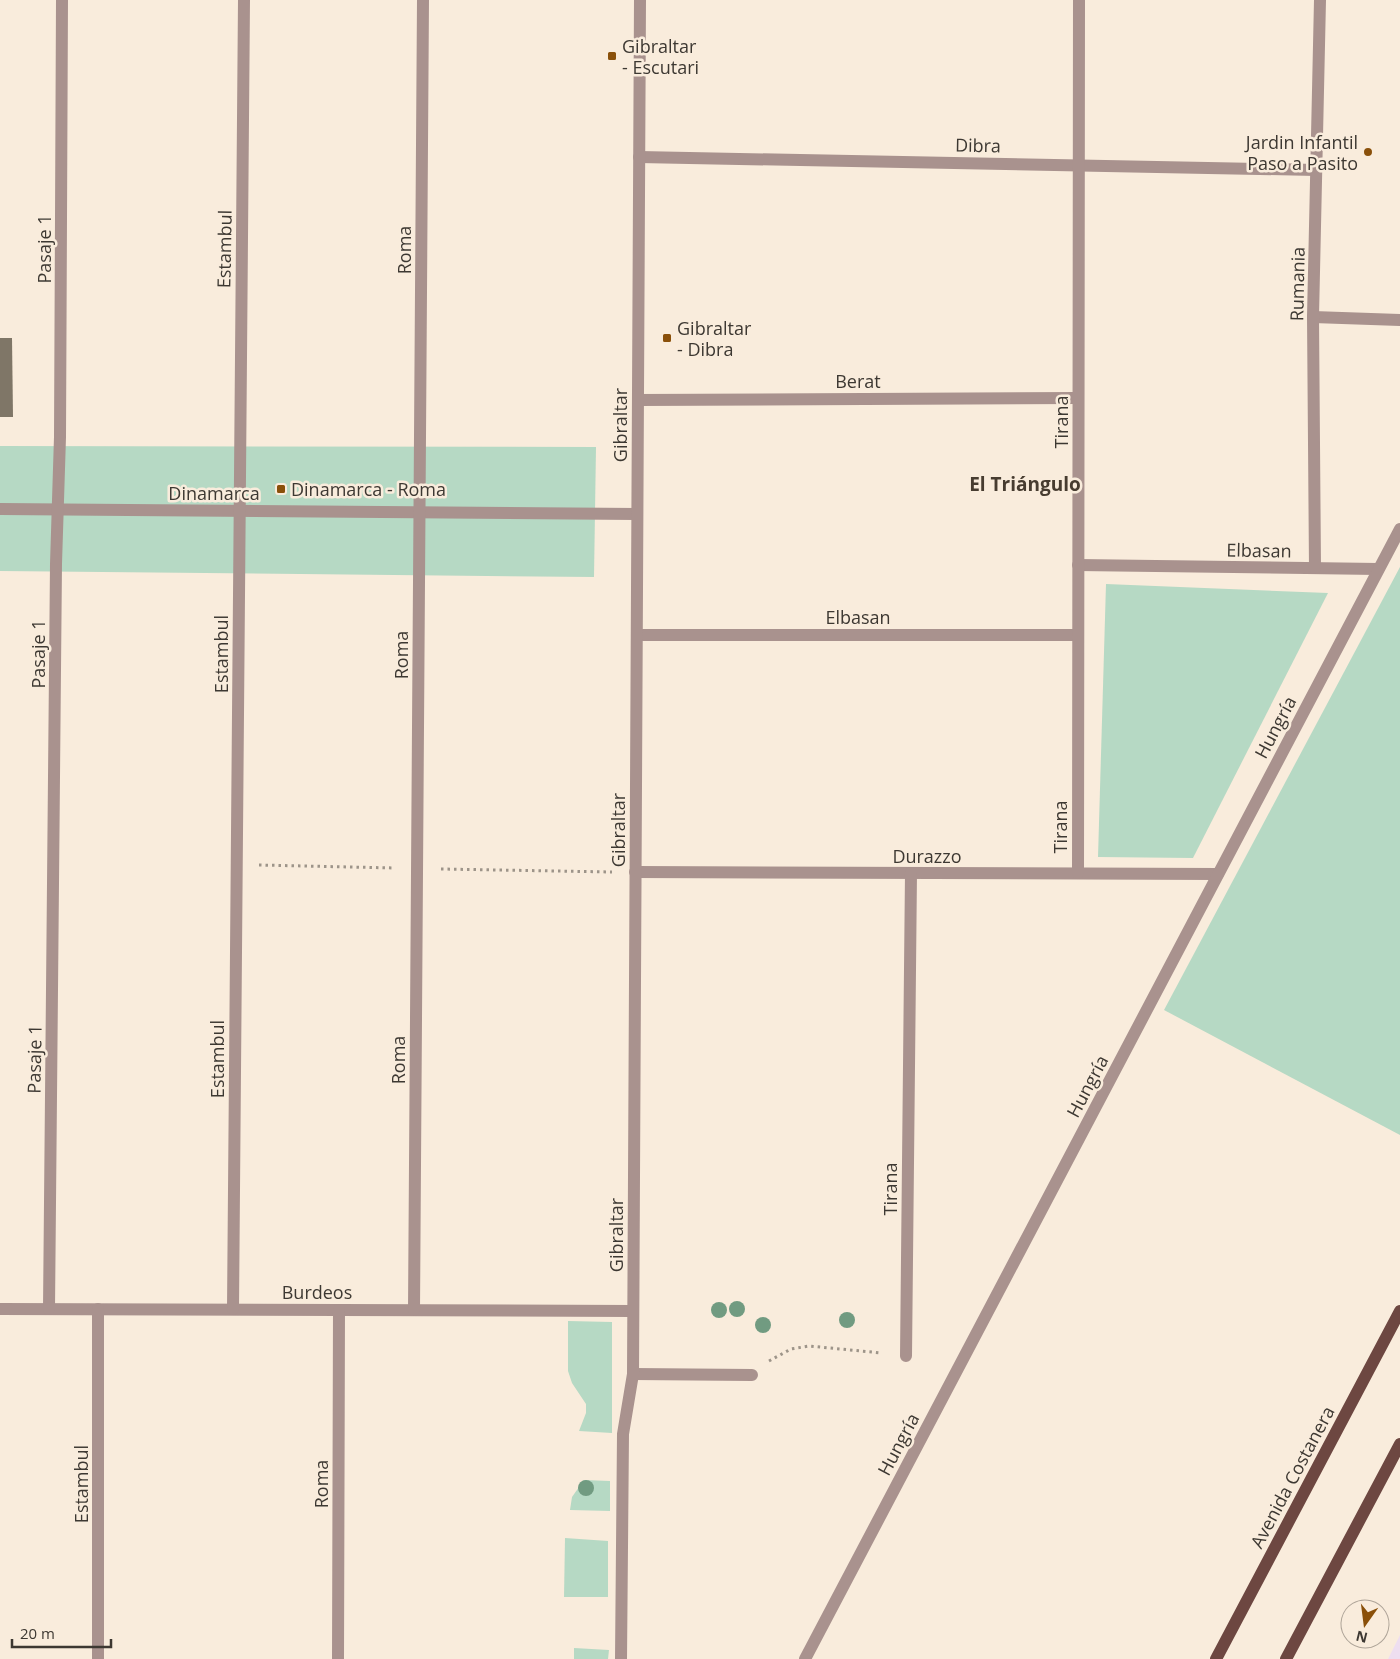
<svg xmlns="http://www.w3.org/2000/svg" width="1400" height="1659" font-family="'Open Sans',sans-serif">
	<rect width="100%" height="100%" fill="#f9ecdc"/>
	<path fill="#eedef0" d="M1400,1635V1659H1388Z"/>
	<g fill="#b6d9c4">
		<path d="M0,446L596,447L594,577L0,571Z"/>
		<path d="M1400,567V1135L1164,1010Z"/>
		<path d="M1106,584L1328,593L1193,858L1098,857Z"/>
		<path d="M568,1321L612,1322V1433L579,1431L586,1413V1404L572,1383L568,1371Z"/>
		<path d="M584,1480L610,1481V1511L570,1510L572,1497Z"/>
		<path d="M565,1538L608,1541V1597H564Z"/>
		<path d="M574,1648L609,1650L608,1659H574Z"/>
	</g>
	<path fill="#7f7667" d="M0,338H12L13,417H0Z"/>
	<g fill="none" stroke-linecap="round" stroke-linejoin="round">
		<g stroke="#9d9489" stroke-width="3" stroke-dasharray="2.5 4" stroke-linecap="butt">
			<path d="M259,865L395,868"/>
			<path d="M441,869L612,872"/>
			<path d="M769,1361L791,1349L809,1346L882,1353"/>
		</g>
		<g stroke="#a9928e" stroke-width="12">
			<path d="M639,157L1316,170"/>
			<path d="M1313,317L1400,320"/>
			<path d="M638,400L1078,398"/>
			<path d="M0,509L637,514"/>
			<path d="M1078,565L1378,569"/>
			<path d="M1315,568L1313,317L1320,0"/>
			<path d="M637,635H1078"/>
			<path d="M635,872L1218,874"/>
			<path d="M1078,873L1079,0"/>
			<path d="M0,1309L633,1311"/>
			<path d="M49,1309L56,564L60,437L62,0"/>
			<path d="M98,1309V1659"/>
			<path d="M233,1309L244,0"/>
			<path d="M414,1310L423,0"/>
			<path d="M906,1356L911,873"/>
			<path d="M633,1374L752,1375"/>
			<path d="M338,1659L339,1310"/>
			<path d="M621,1659L623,1434L633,1374L640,0"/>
			<path d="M805,1659L1400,529"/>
		</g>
		<g stroke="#6d4741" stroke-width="12">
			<path d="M1216,1659L1400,1311"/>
			<path d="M1286,1659L1400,1444"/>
		</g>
	</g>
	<g fill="#719b81">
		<circle cx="737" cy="1309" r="8"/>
		<circle cx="719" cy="1310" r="8"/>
		<circle cx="847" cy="1320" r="8"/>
		<circle cx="763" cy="1325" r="8"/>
		<circle cx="586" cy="1488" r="8"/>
	</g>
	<g fill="#8a500a" stroke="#f9ecdc" stroke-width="2">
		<rect x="607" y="51" width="10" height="10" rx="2.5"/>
		<circle cx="1368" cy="152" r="5"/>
		<rect x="662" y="333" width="10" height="10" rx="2.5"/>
		<rect x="276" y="484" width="10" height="10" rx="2.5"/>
	</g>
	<g text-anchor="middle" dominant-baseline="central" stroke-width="5" stroke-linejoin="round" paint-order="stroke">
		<g font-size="18" fill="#3d3832" stroke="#f9ecdc" text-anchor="start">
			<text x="622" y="46">Gibraltar<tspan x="622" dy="21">- Escutari</tspan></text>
			<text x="1358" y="142" text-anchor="end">Jardin Infantil<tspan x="1358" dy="21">Paso a Pasito</tspan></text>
			<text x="677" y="328">Gibraltar<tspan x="677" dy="21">- Dibra</tspan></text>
			<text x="291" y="489">Dinamarca - Roma</text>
		</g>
		<g font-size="18" fill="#3d3832" stroke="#f9ecdc">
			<text transform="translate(978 145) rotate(1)">Dibra</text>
			<text transform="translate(44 249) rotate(-90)">Pasaje 1</text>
			<text transform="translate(224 249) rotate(-89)">Estambul</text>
			<text transform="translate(404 250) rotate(-90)">Roma</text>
			<text transform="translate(1297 284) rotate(-89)">Rumania</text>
			<text x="858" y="381">Berat</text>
			<text transform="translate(1061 422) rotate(-90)">Tirana</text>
			<text transform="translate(620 425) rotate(-90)">Gibraltar</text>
			<text x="214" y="493">Dinamarca</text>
			<text transform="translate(1259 550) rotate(1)">Elbasan</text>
			<text x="858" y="617">Elbasan</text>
			<text transform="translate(38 654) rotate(-90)">Pasaje 1</text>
			<text transform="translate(221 654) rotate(-90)">Estambul</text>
			<text transform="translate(401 655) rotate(-90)">Roma</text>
			<text transform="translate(1275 727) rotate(-62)">Hungría</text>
			<text transform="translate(1060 827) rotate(-90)">Tirana</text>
			<text transform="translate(618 830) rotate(-90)">Gibraltar</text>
			<text x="927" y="856">Durazzo</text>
			<text transform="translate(34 1059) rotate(-89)">Pasaje 1</text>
			<text transform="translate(217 1059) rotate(-90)">Estambul</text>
			<text transform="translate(398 1060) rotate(-90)">Roma</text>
			<text transform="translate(1087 1086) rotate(-62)">Hungría</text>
			<text transform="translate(890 1189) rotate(-90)">Tirana</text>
			<text transform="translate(616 1235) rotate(-90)">Gibraltar</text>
			<text x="317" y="1292">Burdeos</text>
			<text transform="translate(898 1444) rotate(-62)">Hungría</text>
			<text transform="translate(1292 1477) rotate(-62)">Avenida Costanera</text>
			<text transform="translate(81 1484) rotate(-90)">Estambul</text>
			<text transform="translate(321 1484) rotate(-90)">Roma</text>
		</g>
		<g font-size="19" font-weight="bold" fill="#473c30" stroke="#f9ecdc">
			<text x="1025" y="484">El Triángulo</text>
		</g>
	</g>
	<g transform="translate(1365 1624) rotate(194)"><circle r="24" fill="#f9ecdc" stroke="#aea498"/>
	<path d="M0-4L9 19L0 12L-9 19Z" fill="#8a500a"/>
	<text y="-8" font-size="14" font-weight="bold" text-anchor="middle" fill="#3d3832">N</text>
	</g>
	<path d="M12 1639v8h99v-8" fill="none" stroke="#3d3832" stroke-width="2.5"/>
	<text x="20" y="1639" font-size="15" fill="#3d3832" stroke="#f9ecdc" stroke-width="4" paint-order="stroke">20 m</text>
</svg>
